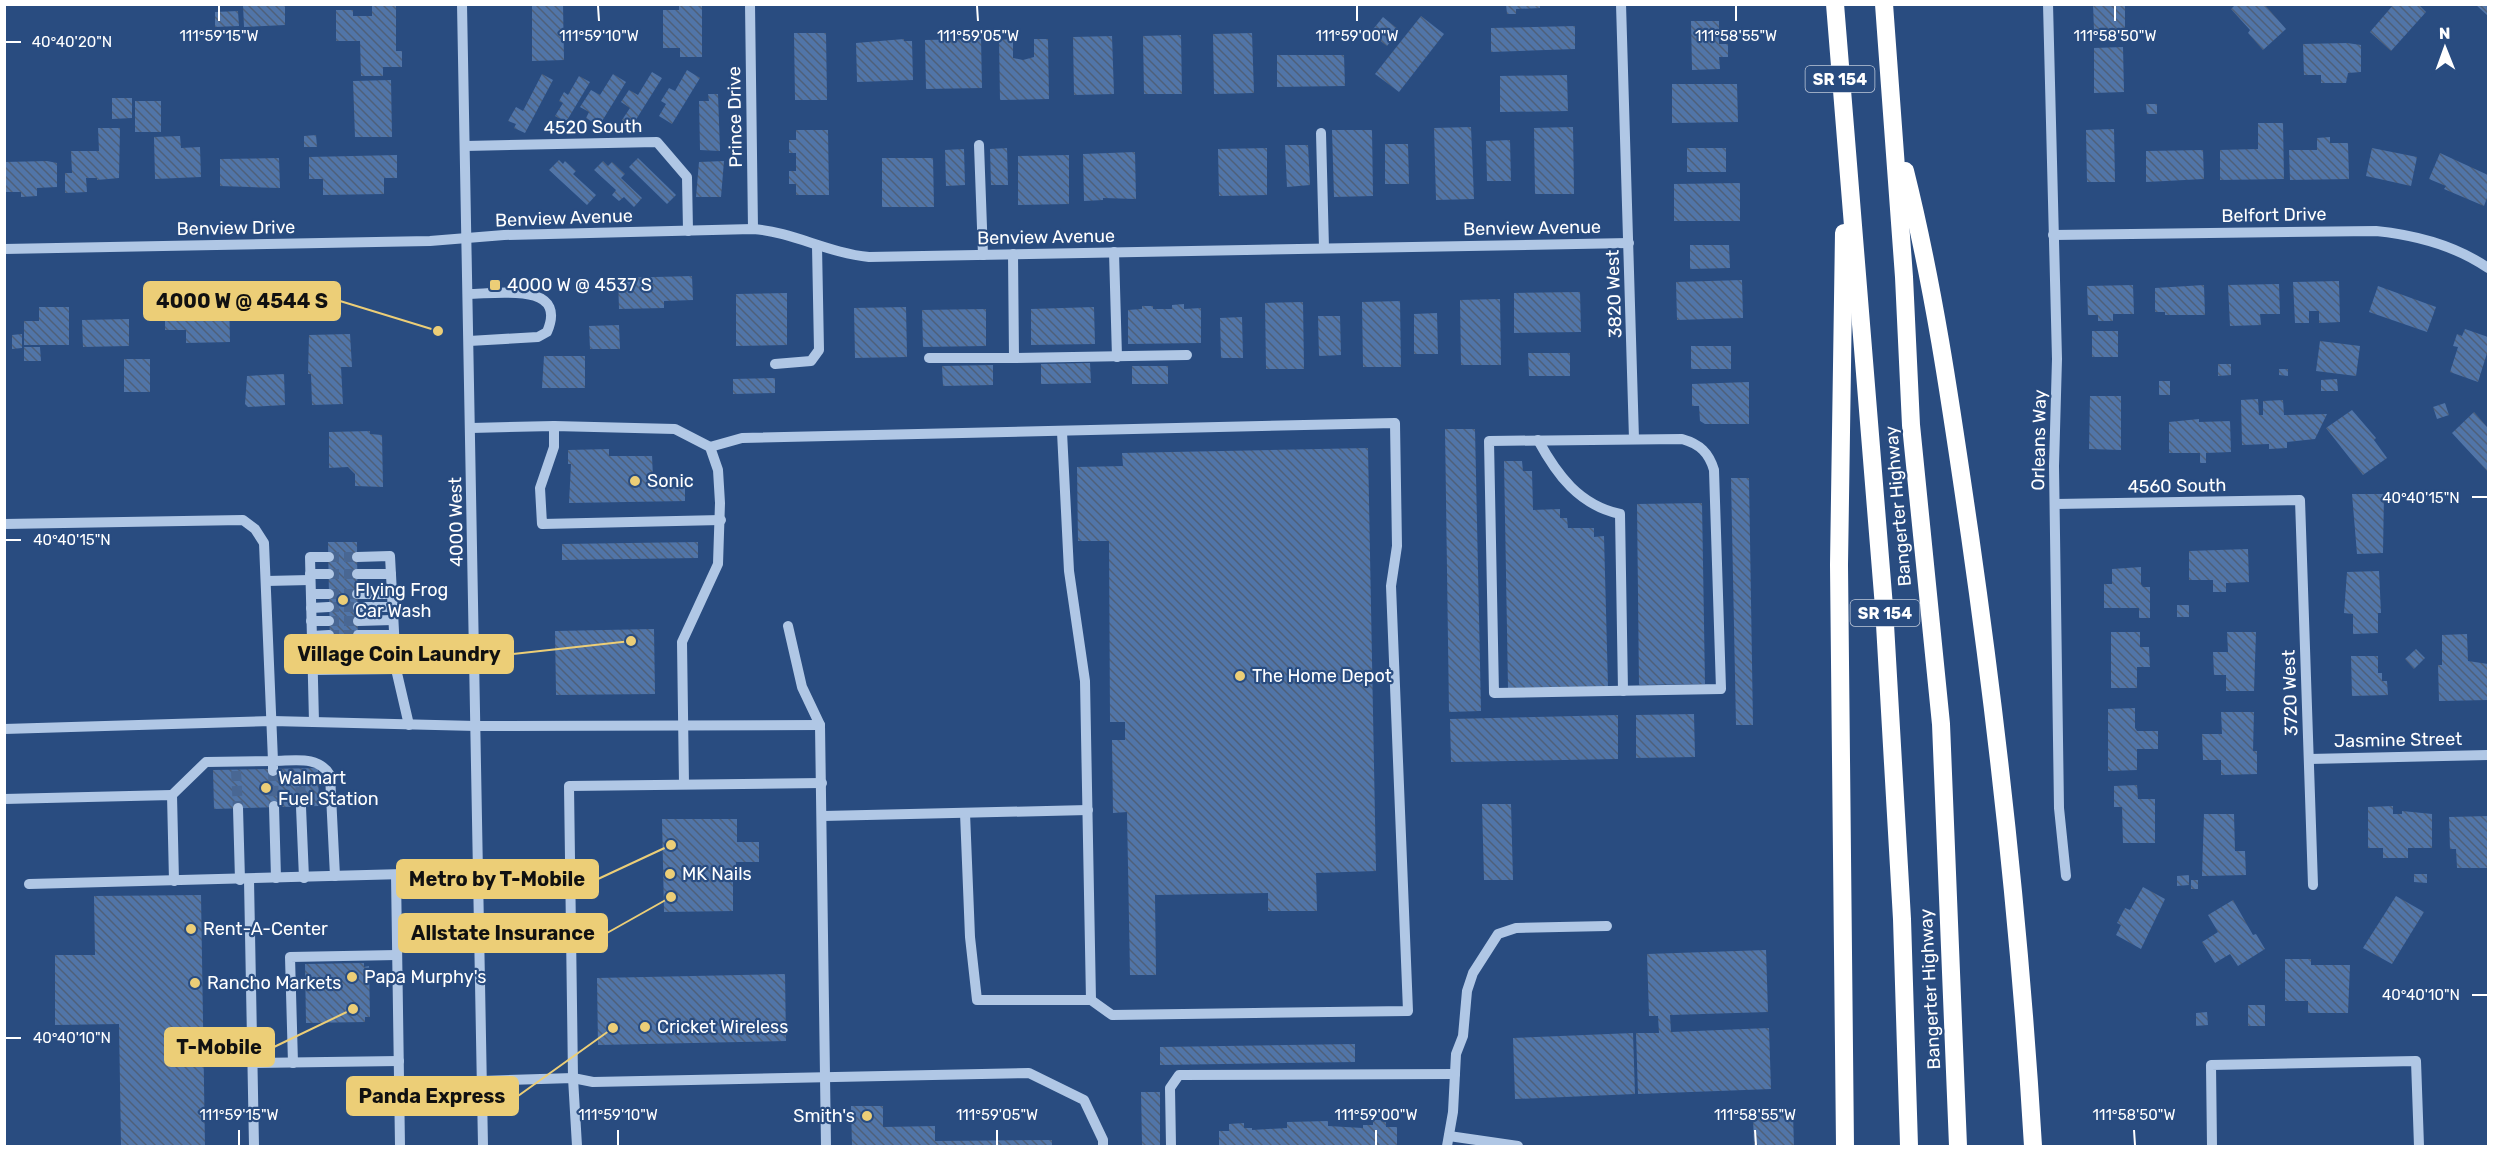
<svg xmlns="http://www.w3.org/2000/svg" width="2493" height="1151" font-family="Rubik,sans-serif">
	<defs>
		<pattern id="building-back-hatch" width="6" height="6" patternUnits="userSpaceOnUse" patternTransform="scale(1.5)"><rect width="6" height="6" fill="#5175a8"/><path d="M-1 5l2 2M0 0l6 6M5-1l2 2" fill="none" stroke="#4e607a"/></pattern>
	</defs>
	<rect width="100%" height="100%" fill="#294c80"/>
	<g fill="url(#building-back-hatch)">
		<path d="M372,4H396V51H402V67H383V76H361L360,41H336V10H353V16H372Z"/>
		<path d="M532,4H563L564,60L532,61Z"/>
		<path d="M1506,4H1540V8L1516,9V14H1507Z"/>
		<path d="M2093,4H2125V31H2094Z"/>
		<path d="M2236,4H2264L2286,29L2263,50L2248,33L2250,30L2231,9Z"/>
		<path d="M2394,4H2418L2426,12L2391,51L2370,32Z"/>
		<path d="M2475,4H2488V16Z"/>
		<path d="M243,5H285V25L244,27Z"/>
		<path d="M679,5H702V57H680V48H663V10H679Z"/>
		<path d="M238,11L239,26L215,27V12Z"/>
		<path d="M1421,16L1444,34L1399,92L1375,74Z"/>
		<path d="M1383,17L1399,30L1387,46L1370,33Z"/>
		<path d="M1691,21H1719V44H1728V57H1719L1720,69L1692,70Z"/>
		<path d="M1575,26V49L1491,52V28Z"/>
		<path d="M794,33H826L827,100H795Z"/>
		<path d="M1252,33L1254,93L1214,94L1213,34Z"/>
		<path d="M1181,35L1182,94H1144L1143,36Z"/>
		<path d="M1112,36L1114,94L1074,95L1073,37Z"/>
		<path d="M904,39V41H912L913,80L857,82L856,43Z"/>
		<path d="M981,39L982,88L926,89L925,40Z"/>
		<path d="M1013,39V58L1023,60L1034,57V39H1048L1049,99L1000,100L999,40Z"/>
		<path d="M2347,43L2361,45V72L2348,73L2346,83H2321V75H2304L2303,44Z"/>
		<path d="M2123,47L2124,92L2094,93V48Z"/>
		<path d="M1277,55H1344L1345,86L1277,87Z"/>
		<path d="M687,70L700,78L672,124L659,116L666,104L661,101L669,88L675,91Z"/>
		<path d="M652,72L662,78L632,126L622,120L630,108L621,102L629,90L638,95Z"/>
		<path d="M542,74L553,80L525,133L514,128L516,124L508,121L516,107L523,111Z"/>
		<path d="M613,74L626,82L599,126L586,118L589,112L580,107L591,90L600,95Z"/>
		<path d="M1567,75L1568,111L1500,112V76Z"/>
		<path d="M579,76L590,82L566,122L555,116L563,103L559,101L564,92L568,95Z"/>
		<path d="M391,80L392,137H355L353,81Z"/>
		<path d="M1672,84H1737L1738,122L1672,123Z"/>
		<path d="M708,94H718L720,151L700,150L699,101H709Z"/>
		<path d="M112,98H132V118L112,119Z"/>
		<rect x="135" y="101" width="26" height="31"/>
		<path d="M2146,104H2157V114H2147Z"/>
		<path d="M2258,123H2283L2284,179L2220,180V150L2258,149Z"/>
		<path d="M1471,127L1474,199L1436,200L1434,128Z"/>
		<path d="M1573,127L1574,194H1535L1534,128Z"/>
		<path d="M98,128H120L119,178L97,180V178H86L87,192L65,193V173H72L71,151H99Z"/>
		<path d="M2114,129L2115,182H2087L2086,130Z"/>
		<path d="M796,130H828L829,195H796V184H789V171H796V153H789V140H796Z"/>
		<path d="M1332,130H1372L1373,196L1334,197Z"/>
		<path d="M316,135L317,147H304V136Z"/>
		<path d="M180,136L181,148L200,147L201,177L155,179L154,137Z"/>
		<path d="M2330,137V143H2348L2349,179L2290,180L2289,150H2317V138Z"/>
		<path d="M1510,140L1511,181H1487L1486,141Z"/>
		<path d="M1385,144H1408L1409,184H1385Z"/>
		<path d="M1285,145H1308L1310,185L1287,187Z"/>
		<path d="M1007,148L1008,185H991L990,149Z"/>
		<path d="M1267,148V195L1219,196L1218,149Z"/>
		<rect x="1687" y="148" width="39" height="24"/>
		<path d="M2372,148L2417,157L2411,186L2366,176Z"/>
		<path d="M964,149L965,185L946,186L945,150Z"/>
		<path d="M2203,150L2204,179L2146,182V151Z"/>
		<path d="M1135,152L1136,199L1103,198V200L1084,201L1083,154Z"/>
		<path d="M2440,153L2488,175V195L2484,206L2444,189L2446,186L2429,179Z"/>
		<path d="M397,155V178H384V194L323,195V179H309V157Z"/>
		<path d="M1069,155V204L1018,205V156Z"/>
		<path d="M279,158L280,188L220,186V159Z"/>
		<path d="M638,158L676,195L667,204L629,167Z"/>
		<path d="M882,158H933L934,207H882Z"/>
		<path d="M559,160L563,164L565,161L576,171L573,174L596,195L587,205L549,170Z"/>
		<path d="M47,161L57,163V187L37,188V196L21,197V192H4V162Z"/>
		<path d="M603,161L608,166L612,162L625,174L621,178L642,198L634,207L624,197L619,201L612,195L616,190L594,170Z"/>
		<path d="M724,161L721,197H696L699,162Z"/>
		<path d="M1740,183V221H1674V184Z"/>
		<path d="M1690,245H1729L1730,268L1690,269Z"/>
		<path d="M692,276L693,300L664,301V308L619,309L618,278Z"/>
		<path d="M1742,280L1743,318L1677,320L1676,282Z"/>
		<path d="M2339,281L2340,322L2319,323V311H2309V323H2295L2293,282Z"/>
		<path d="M2279,284L2280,314H2260L2261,325L2230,326L2228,285Z"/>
		<path d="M2133,285L2134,314H2113V321H2098V315H2088L2087,286Z"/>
		<path d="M2204,285L2205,315H2165V312H2155V288Z"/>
		<path d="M2378,286L2436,307L2427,332L2369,312Z"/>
		<path d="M1580,292L1581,332L1514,333V293Z"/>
		<path d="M787,293V345L736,346V294Z"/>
		<path d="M192,296H229L230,342L186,343V330H165V299H192Z"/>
		<path d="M1500,299L1501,365H1461L1460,300Z"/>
		<path d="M1400,301L1401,367H1363L1362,302Z"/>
		<path d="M1303,302L1304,369H1266L1265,303Z"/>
		<path d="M1184,304V309L1201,308V343L1128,344V310L1142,309V306H1153V309H1172V305Z"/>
		<path d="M39,307H69V345H24V321H39Z"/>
		<path d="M906,307L907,357L855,358L854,308Z"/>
		<path d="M1094,307L1095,344L1031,345V309Z"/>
		<path d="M986,309V346L923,347L922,310Z"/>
		<path d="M1437,313L1438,354H1414V314Z"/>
		<path d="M1318,316H1340L1341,355L1319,356Z"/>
		<path d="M1242,317L1243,358H1221L1220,318Z"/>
		<path d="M129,319V346L83,347L82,320Z"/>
		<path d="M619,325L620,349H590L589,326Z"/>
		<path d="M2465,329L2488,337V350L2478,382L2450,372L2458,347L2453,346L2457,334L2462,336Z"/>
		<rect x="2092" y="331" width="26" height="26"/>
		<path d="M22,334V348L12,349V335Z"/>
		<path d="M350,334L352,367H341L343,404L312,405L311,374H308L309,335Z"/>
		<path d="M2320,341L2360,346L2356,376L2316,371Z"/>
		<rect x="1691" y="346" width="40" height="23"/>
		<path d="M24,347H40L41,361H24Z"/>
		<path d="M1528,353H1570V376H1529Z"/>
		<path d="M544,356H585V388H542Z"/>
		<rect x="124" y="359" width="26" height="33"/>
		<path d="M1090,363L1091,383L1041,384V364Z"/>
		<path d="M2218,364H2231V375L2218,376Z"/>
		<path d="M993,365V385L943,386L942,366Z"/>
		<rect x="1132" y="366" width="36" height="18"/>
		<path d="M2279,369H2288V376L2279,375Z"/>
		<path d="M284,374L285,405L248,407L245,404L247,376Z"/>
		<path d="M775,378V393L733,394V379Z"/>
		<path d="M2337,379L2338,391H2321V380Z"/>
		<rect x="2159" y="381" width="11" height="14"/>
		<path d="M1749,382V424H1705L1700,421L1699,406H1692V384Z"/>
		<path d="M2090,396H2121V450L2089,449Z"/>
		<path d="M2258,399L2259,415H2263V401L2283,400L2284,415L2327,414L2315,439L2287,442V448L2269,449V444L2242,445L2241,400Z"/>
		<path d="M2445,403L2449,415L2437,419L2433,407Z"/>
		<path d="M2352,410L2376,438L2374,440L2387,458L2363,475L2326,428Z"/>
		<path d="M2474,412L2488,428V472L2452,433Z"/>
		<path d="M2199,419V422L2230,421L2231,452L2206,453V463H2200V453H2169V422Z"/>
		<path d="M1445,429H1475L1481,711L1449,712Z"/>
		<path d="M370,431V434L382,435L383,487L355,486V474L348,467L329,468V432Z"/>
		<path d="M1368,448L1376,871L1316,873L1317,911H1268V893L1155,895L1156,975H1130L1127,812L1113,813L1112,740H1125V722H1110L1109,541H1078L1077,467L1123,466L1122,453Z"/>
		<path d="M609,449V456H652L653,477H663V487H685V501L569,503L571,464H568V450Z"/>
		<path d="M1504,461H1522L1523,471H1532L1533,510L1560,509V518H1567L1568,528H1594V537L1604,536L1608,687L1508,688Z"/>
		<path d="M1731,478H1749L1753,725H1736Z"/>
		<path d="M2352,494H2384L2383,553L2357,554Z"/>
		<path d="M1702,503L1705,684L1639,685L1637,504Z"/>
		<path d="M328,542H357L358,649H330Z"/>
		<path d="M698,542V558L562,560V544Z"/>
		<path d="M2248,549L2249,582L2226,583V592H2213V580H2189V551Z"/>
		<path d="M2141,567V584L2143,587H2150V618H2139V608H2104V584H2112V569Z"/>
		<path d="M2379,571L2381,613H2378V633L2353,634V614L2344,613L2347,572Z"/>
		<rect x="2177" y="605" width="12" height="12"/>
		<path d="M654,629L655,694L556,695L555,631Z"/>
		<path d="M2111,632H2140V647H2149L2150,667H2137V688H2111Z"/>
		<path d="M2227,632H2256L2254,691H2226V675H2214L2213,652H2228Z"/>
		<path d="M2467,634L2468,661L2488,664V700L2439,701L2438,665H2442V635Z"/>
		<path d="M2416,649L2425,658L2414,669L2405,659Z"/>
		<path d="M2351,656H2378V673H2382V681H2387L2388,695L2352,696Z"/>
		<path d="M2135,708V728L2137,731H2158V749H2137V770L2108,771V709Z"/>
		<path d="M2221,712H2254L2253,751H2257V774L2221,775V760H2203L2202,734H2222Z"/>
		<path d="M1694,714L1695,757L1636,758V715Z"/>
		<path d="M1618,715V759L1451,762L1450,719Z"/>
		<path d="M318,768L319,806L214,809L213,770Z"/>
		<path d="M2137,785L2138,799H2155V843H2123L2122,807H2114V786Z"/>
		<path d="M1482,804H1511L1513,880H1484Z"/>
		<path d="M2393,806V814H2402V811L2432,814V848H2408V858H2383V848H2368V807Z"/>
		<path d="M2204,814H2234L2235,851H2245L2246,875L2202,876Z"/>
		<path d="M2488,816V868H2457L2456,849H2450L2449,817Z"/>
		<path d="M662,819H737V842H759V862H736V866H733V911L664,912Z"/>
		<path d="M2414,874H2427V883L2414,882Z"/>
		<path d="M2189,875V885L2177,886V876Z"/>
		<rect x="2191" y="880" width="7" height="9"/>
		<path d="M2143,887L2165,899L2141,949L2116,935L2121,925L2117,923L2125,908L2130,910Z"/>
		<path d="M201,895L205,1146H121L119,1024L55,1025V955H95L94,896Z"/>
		<path d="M2396,896L2424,912L2392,964L2363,948Z"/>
		<path d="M2233,900L2253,935L2256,934L2265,949L2238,966L2230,954L2215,963L2202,942L2218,932L2208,915Z"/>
		<path d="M1766,950L1768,1012L1670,1015L1671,1032L1769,1028L1771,1089L1638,1094L1636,1033H1659L1658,1016H1649L1647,954Z"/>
		<path d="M2285,959H2311V965H2350L2348,1013H2308V1001H2285Z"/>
		<path d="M364,963V967L369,966L370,1017H365V1022L306,1023L305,964Z"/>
		<path d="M785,974L786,1041L598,1045L597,978Z"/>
		<rect x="2248" y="1005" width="17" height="21"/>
		<path d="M2207,1012L2208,1025L2196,1026V1013Z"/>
		<path d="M1633,1033L1635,1094L1515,1099L1513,1038Z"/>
		<path d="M1355,1044V1062L1160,1065V1047Z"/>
		<path d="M1141,1092H1160V1146H1142Z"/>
		<path d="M851,1106H883V1127L935,1126V1141L1052,1140V1146H852Z"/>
		<path d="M1793,1115L1794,1146H1754L1753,1117Z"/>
		<path d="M1373,1120H1386V1127H1397V1146H1219V1131H1229V1124L1244,1123V1128H1252V1130L1287,1128V1122L1328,1121V1126L1363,1128V1125H1373Z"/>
	</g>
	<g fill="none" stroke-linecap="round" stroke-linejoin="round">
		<g stroke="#496793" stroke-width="10" stroke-dasharray="10 5" stroke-linecap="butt">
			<path d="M329,557H357"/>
			<path d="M329,574H357"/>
			<path d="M329,594H357"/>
			<path d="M329,607H358"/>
			<path d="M329,621H358"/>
			<path d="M329,635H358"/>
			<path d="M236,771L238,808"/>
			<path d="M273,771L274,806"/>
			<path d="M300,772L301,807"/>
		</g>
		<g stroke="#b0c7e5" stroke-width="10">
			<path d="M462,4L483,1146"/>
			<path d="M750,4L753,229"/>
			<path d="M1621,4L1634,439"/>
			<path d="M2048,4L2057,359L2054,466L2059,808L2066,876"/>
			<path d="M1321,133L1324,248"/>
			<path d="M979,145L983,255"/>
			<path d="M465,146L657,142L687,177L688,231"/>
			<path d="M2053,235L2376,231C2415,235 2456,246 2488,268"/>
			<path d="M4,249L430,241L504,235L753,229C793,232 828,253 869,257L1629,243"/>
			<path d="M1114,252L1117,357"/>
			<path d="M1013,254L1014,358L1187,355"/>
			<path d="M468,294C496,294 569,281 547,332L538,337L469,341"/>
			<path d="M929,358H1014"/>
			<path d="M775,364L811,361L819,350L817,246"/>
			<path d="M554,426V447L540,488L542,524L721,520"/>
			<path d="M471,428L554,426L675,429L710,447L718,470L720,503L718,564L682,642L684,784"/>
			<path d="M1062,432L1069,571L1085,681L1091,1000"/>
			<path d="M1682,439C1700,444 1709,453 1714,470L1721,689L1494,693L1489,441Z"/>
			<path d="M1538,440C1557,475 1579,505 1620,514L1623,691"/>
			<path d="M710,447L742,438L1395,423L1397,546L1391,586L1408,1011L1112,1015L1091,1000H977L970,937L965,813"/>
			<path d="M2055,504L2300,500L2313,885"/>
			<path d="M4,524L243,520L255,529L264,543L273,761L206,762L172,795"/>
			<path d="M357,557L390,556L396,669L409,725"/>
			<path d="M310,574H329"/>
			<path d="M357,574H391"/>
			<path d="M266,581L310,580"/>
			<path d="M311,594H329"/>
			<path d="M357,594H392"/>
			<path d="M358,607H393"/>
			<path d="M311,608L329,607"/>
			<path d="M311,621H329"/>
			<path d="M358,621L393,620"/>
			<path d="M788,626L802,687L820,725L826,1146"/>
			<path d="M358,635H394"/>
			<path d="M312,636L329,635"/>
			<path d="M312,670L396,669"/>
			<path d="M314,722L310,557H329"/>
			<path d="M4,729L272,721L476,726L820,725"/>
			<path d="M2309,759L2488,755"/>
			<path d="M273,771V761C294,761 318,755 330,775L335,876"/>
			<path d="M4,799L172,795L174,881"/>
			<path d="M274,806L276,878"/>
			<path d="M301,807L304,878"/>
			<path d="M238,808L240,880"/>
			<path d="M823,816L1088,810"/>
			<path d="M396,875L400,1146"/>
			<path d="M249,880L254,1146"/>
			<path d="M29,884L479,872"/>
			<path d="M253,1063L399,1061"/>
			<path d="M293,1063L290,957L397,955"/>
			<path d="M481,1081L573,1078L593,1082L1029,1073L1084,1100L1103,1140V1146"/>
			<path d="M1449,1136L1518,1146"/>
			<path d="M577,1146L573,1078L569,786L822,783"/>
			<path d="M1171,1146L1170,1088L1179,1075L1455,1074"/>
			<path d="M1447,1146L1453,1112L1456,1054L1463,1036L1467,991L1473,973L1498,934L1516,928L1607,926"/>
			<path d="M2212,1146L2211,1065L2416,1061L2419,1146"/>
		</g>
		<g stroke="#fff" stroke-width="18">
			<path d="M1835,4L1884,607L1902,919L1909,1146"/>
			<path d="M1884,4L1904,277L1911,425L1941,724L1958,1146"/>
			<path d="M1905,171C1935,291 1952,413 1970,536C1999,739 2021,942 2033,1146"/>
			<path d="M1844,233L1839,565L1845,1146"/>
		</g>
	</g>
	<path fill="none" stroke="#fff" stroke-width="2" d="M219,6V21M598,6L599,21M977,6L978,21M1357,6V21M1736,6V21M2115,6V21M6,42H21M2472,497H2487M6,540H21M2472,995H2487M6,1038H21M239,1130V1145M618,1130V1145M997,1130V1145M1376,1130V1145M1755,1130L1756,1145M2134,1130L2135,1145"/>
	<g fill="#ecce77" stroke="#294c80" stroke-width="2">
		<rect x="489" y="279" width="12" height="12" rx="3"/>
		<circle cx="635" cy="481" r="6"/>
		<circle cx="343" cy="600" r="6"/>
		<circle cx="1240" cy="676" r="6"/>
		<circle cx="266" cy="788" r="6"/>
		<circle cx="670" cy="874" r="6"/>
		<circle cx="191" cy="929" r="6"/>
		<circle cx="352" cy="977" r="6"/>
		<circle cx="195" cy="983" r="6"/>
		<circle cx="645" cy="1027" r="6"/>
		<circle cx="867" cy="1116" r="6"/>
	</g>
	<g text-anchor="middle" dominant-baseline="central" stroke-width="4.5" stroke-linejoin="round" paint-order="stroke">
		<g fill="#294c80" stroke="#bfc9d9" stroke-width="1.5">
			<rect x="1805.5" y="66" width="69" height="26" rx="4.5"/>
			<rect x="1850.5" y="600" width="69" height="26" rx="4.5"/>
		</g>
		<g font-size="16" font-weight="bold" fill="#fff">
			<text x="1840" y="79">SR 154</text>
			<text x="1885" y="613">SR 154</text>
		</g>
		<g font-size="18" fill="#fff" stroke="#294c80">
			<text transform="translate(735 117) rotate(-91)">Prince Drive</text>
			<text transform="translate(593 127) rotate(-1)">4520 South</text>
			<text transform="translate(2274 215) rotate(-1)">Belfort Drive</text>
			<text transform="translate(564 218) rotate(-2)">Benview Avenue</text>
			<text transform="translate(236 228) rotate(-1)">Benview Drive</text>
			<text transform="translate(1532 228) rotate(-1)">Benview Avenue</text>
			<text transform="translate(1046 237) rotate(-1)">Benview Avenue</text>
			<text transform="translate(1614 294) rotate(-92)">3820 West</text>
			<text transform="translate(2039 440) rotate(-89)">Orleans Way</text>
			<text transform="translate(2177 486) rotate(-1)">4560 South</text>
			<text transform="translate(1898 506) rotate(-95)">Bangerter Highway</text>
			<text transform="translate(456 522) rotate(-91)">4000 West</text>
			<text transform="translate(2290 693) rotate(-92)">3720 West</text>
			<text transform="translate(2398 740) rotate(-1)">Jasmine Street</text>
			<text transform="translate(1930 989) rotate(-93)">Bangerter Highway</text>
		</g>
		<g font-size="18" fill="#fff" stroke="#294c80" text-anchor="start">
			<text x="507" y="285">4000 W @ 4537 S</text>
			<text x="647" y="481">Sonic</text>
			<text x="355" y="590">Flying Frog<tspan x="355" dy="21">Car Wash</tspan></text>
			<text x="1252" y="676">The Home Depot</text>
			<text x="278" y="778">Walmart<tspan x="278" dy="21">Fuel Station</tspan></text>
			<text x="682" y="874">MK Nails</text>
			<text x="203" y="929">Rent-A-Center</text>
			<text x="364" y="977">Papa Murphy's</text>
			<text x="207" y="983">Rancho Markets</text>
			<text x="657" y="1027">Cricket Wireless</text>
			<text x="855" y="1116" text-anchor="end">Smith's</text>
		</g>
	</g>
	<g font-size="15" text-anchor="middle" fill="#fff" stroke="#294c80" stroke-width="4.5" stroke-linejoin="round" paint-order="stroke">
		<text x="219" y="41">111°59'15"W</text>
		<text x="599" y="41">111°59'10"W</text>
		<text x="978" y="41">111°59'05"W</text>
		<text x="1357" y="41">111°59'00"W</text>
		<text x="1736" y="41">111°58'55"W</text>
		<text x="2115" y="41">111°58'50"W</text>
		<text x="72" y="47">40°40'20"N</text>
		<text x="2421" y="503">40°40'15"N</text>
		<text x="72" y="545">40°40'15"N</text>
		<text x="2421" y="1000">40°40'10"N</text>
		<text x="72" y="1043">40°40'10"N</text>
		<text x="239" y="1120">111°59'15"W</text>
		<text x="618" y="1120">111°59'10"W</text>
		<text x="997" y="1120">111°59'05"W</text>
		<text x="1376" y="1120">111°59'00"W</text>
		<text x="1755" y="1120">111°58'55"W</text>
		<text x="2134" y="1120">111°58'50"W</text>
	</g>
	<path fill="none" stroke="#ecce77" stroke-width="2" d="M438 331L340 301M631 641L513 654M671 845L598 879M671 897L607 933M353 1009L274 1047M613 1028L518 1096"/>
	<g fill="#ecce77" stroke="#294c80" stroke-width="2">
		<circle cx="438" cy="331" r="6"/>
		<circle cx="631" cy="641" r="6"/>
		<circle cx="671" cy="845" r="6"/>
		<circle cx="671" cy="897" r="6"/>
		<circle cx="353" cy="1009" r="6"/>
		<circle cx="613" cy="1028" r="6"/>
	</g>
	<g fill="#ecce77" stroke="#ecce77" stroke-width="2">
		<rect x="144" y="282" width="196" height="38" rx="6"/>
		<rect x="285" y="635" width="228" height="38" rx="6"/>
		<rect x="397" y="860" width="201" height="38" rx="6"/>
		<rect x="399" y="914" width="208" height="38" rx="6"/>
		<rect x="165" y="1028" width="109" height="38" rx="6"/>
		<rect x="347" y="1077" width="171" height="38" rx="6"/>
	</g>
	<g font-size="20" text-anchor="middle" font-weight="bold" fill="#111">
		<text x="242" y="308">4000 W @ 4544 S</text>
		<text x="399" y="661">Village Coin Laundry</text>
		<text x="497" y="886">Metro by T-Mobile</text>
		<text x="503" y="940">Allstate Insurance</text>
		<text x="219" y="1054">T-Mobile</text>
		<text x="432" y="1103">Panda Express</text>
	</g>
	<rect width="2493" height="1151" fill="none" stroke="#ffffff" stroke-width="12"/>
	<g transform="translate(2445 48) rotate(359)" stroke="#294c80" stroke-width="4.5" paint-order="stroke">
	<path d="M0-4.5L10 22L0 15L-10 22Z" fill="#ffffff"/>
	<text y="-9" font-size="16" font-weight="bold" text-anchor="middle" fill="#ffffff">N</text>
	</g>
</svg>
